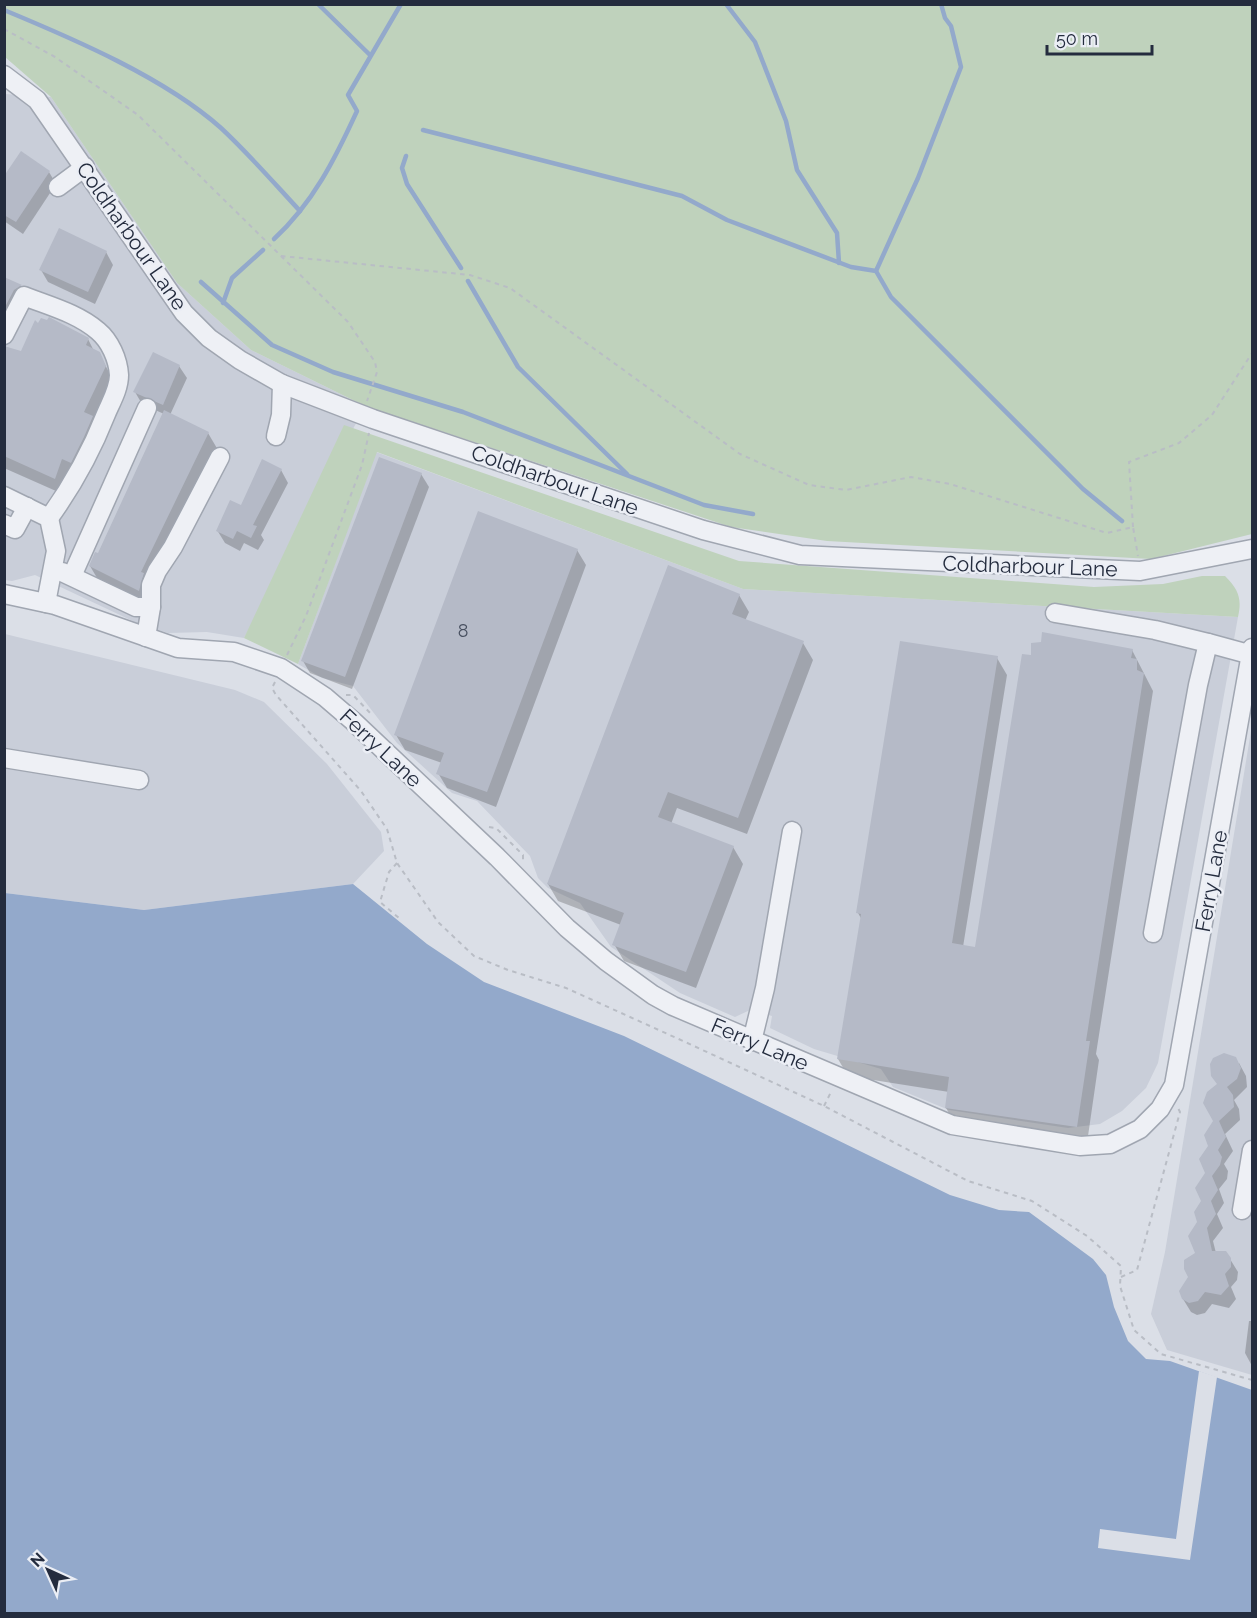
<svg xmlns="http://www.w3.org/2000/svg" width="1257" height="1618" font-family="Raleway,sans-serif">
	<rect width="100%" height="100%" fill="#dbdfe7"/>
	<g fill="#c9ced9">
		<path d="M5,94L51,97L177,283L251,350L365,406L244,638L207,632L168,633L137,623L35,575L12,581L5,580Z"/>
		<path d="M376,452L743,589L1238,617L1158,1063L1146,1088L1122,1111L1100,1124L1068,1128L949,1110L893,1087L881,1069L814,1049L770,1028L772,1016L750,1010L735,1017L680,993L611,947L580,903L548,888L538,878L530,856L477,801L452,793L397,743L353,686L322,678L298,664Z"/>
		<path d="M5,634L235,690L264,702L327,764L381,832L384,851L353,884L144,910L5,893Z"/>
		<path d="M1252,725V1375L1167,1350L1151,1314L1165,1252Z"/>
	</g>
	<g fill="#bfd2bc">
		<path d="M5,4L1252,5V534L1151,559L827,541L731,527L365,406L251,350L177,283L51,97L5,57Z"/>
		<path d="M344,425L739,561L1094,587L1163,584L1202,576H1225C1239,590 1242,599 1238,617L743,589L377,452L298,664L244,638Z"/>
	</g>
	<path fill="#93a9cb" d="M353,884L427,944L484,982L624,1036L950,1195L999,1210L1029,1212L1093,1259L1106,1275L1114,1307L1128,1341L1146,1359L1170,1361L1252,1390V1613L5,1614V893L144,910Z"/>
	<path fill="#dbdfe7" d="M1199,1371L1217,1377L1190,1560L1098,1548L1100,1529L1176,1539Z"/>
	<g fill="#0003">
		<path d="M49,172L56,184L23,234L4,221V179Z"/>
		<path d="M106,252L113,265L95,304L48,282L41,270Z"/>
		<path d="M4,278L21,286L30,303L23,308L4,345Z"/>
		<path d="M88,339L94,351L99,353L115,384L65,495L4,468V348L22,353Z"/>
		<path d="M179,366L187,378L170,415L208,433L218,450L149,607L100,583L90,566L98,555L164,414L142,404L135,392Z"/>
		<path d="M281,470L288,483L261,535L264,540L258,550L244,543L240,551L225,543L217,530Z"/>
		<path d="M421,474L429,487L352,689L310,673L303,661Z"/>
		<path d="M577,550L586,565L496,807L447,788L438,773L442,763L405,750L396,735Z"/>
		<path d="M739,595L749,612L745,621L803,643L813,660L747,834L677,808L671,824L733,847L743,864L696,988L624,961L614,944L621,925L558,901L548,884Z"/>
		<path d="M1132,650L1153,691L1096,1054L1099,1060L1087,1143L956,1125L946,1108L949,1092L848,1076L838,1059L862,920L858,913L997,658L1007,675L963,947L976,949L1033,656Z"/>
		<path d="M1239,1063L1246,1076L1247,1087L1234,1100L1239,1109L1240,1120L1225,1134L1233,1151L1224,1164L1228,1171L1227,1179L1219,1189L1224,1203L1217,1214L1223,1228L1213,1241L1216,1253L1230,1259L1238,1272L1237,1280L1231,1287L1236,1299L1229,1308L1212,1304L1205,1313L1197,1315L1191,1312L1183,1299L1197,1253L1218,1085Z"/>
		<path d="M1249,1321H1252V1366L1245,1353Z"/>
	</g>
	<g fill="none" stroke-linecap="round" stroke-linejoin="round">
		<g stroke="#93a9cb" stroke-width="4.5">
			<path d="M318,4L370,55"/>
			<path d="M726,4L755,42L786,121L797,170L837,233L839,263"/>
			<path d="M941,4L945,18L951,26L961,67L918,178L876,271L891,297L1083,489L1122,521"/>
			<path d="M4,10C74,39 165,78 221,128C249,154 274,183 300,211"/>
			<path d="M423,130L682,196L727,220L851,267L876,271"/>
			<path d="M406,156L402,168L407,184L461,268"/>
			<path d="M274,239C313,203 335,159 357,111L348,95L401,4"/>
			<path d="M468,281L518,367L627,474"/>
			<path d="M201,282L272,345L333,372L463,412L704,505L753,514"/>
			<path d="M223,303L232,278L263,250"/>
		</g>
	</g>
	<g fill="#b5bac7">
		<path d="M21,151L50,171L16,222L4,215V176Z"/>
		<path d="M59,228L107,251L88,292L39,270Z"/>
		<path d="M4,277L22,285L14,290L4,309Z"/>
		<path d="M49,317L89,338L86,345L100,352L106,366L84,412L93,416L84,437L71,463L62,459L55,479L4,456V346L21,351L35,320L38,323L41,318L47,320Z"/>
		<path d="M153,352L180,365L163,405L133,392Z"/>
		<path d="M164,410L209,432L141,572L144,573L139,591L89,566L95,552L98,553Z"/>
		<path d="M379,457L422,473L345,677L301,661Z"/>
		<path d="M262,459L282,469L253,525L257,526L251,538L237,531L233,539L216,531L230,500L241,505Z"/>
		<path d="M478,511L578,549L487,792L436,774L444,753L394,735Z"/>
		<path d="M668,565L740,594L732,614L804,641L738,818L668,792L658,817L734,846L686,972L612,945L624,913L547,884Z"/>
		<path d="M1042,632L1133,649L1131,658L1137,659V670L1144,673L1086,1041H1090L1077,1127L945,1108L949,1077L837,1059L861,914L856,913L900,641L998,656L952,943L975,947L1022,654L1031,655V643L1041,642Z"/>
		<path d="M1224,1053L1236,1057L1241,1068L1237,1079L1227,1087L1233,1095L1234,1107L1219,1121L1226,1137L1218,1150L1222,1157L1220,1165L1212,1176L1218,1190L1211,1201L1216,1214L1207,1228L1212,1251H1226L1231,1258V1267L1225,1274L1229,1286L1221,1295L1205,1292L1198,1301L1189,1303L1182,1299L1179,1291L1188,1277L1184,1269V1260L1195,1253L1188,1236L1197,1222L1194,1212L1201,1201L1195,1188L1205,1173L1199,1159L1208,1146L1204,1135L1213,1121L1203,1103L1207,1092L1217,1084L1211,1076L1210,1064L1213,1058Z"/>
	</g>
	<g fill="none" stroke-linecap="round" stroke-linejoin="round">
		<g stroke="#a0a6b1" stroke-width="21">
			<g id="minor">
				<path d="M4,75L37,100L184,313L209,338L240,360L282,384L373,419L703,530L800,555L1140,571L1252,549"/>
				<path d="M58,187L85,167"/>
				<path d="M4,335L24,296C49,306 77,313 98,331C110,341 118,359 119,375C119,389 111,402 106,414C91,452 73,485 49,518"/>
				<path d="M276,436L281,415L282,384"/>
				<path d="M4,496L49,518L56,551L46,603"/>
				<path d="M4,524L15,529L27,507"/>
				<path d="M62,572L136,607H151L146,637"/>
				<path d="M72,576L147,408"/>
				<path d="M4,594L55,605L178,648L234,652L281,668L325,697L353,721L497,857L567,928L606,961L653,995L673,1006L952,1125L1080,1146L1110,1144L1140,1129L1160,1109L1174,1085L1252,648"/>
				<path d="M151,607V585L157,571L173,547L220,457"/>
				<path d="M1055,613L1155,630L1208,643"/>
				<path d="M4,758L139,780"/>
				<path d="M1153,933L1198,685L1208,643L1252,655"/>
				<path d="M752,1041L765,988L792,831"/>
				<path d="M1242,1210L1252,1150"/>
			</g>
		</g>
		<g stroke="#b9bdc5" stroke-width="2" stroke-dasharray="4.5 4.5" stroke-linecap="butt">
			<path d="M4,29L55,57L138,115L348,322L375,362L377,372L367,401"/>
			<path d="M281,256L470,275L510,288L740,454L809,485L846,490L911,477L950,484L1107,533L1133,527L1138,556"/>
			<path d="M1133,527L1129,462L1179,443L1212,415L1252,353"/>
			<path d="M287,655L306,616L362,465L369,433"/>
			<path d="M275,682L272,688L276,695L361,791L387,829L397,863L438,922L474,956L508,970L566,988L683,1041L824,1106L968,1181L1032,1201L1087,1236L1121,1266L1120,1286L1134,1330L1161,1354L1252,1380"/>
			<path d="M346,695H353L373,716"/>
			<path d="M489,827L496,828L523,855V860"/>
			<path d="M397,863L389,872L380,902L399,918"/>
			<path d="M824,1106L832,1090"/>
			<path d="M1121,1277L1137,1270L1180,1112L1178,1108"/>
		</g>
		<use href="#minor" stroke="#eef0f5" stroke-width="18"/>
	</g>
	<g text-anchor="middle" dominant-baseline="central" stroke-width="5" stroke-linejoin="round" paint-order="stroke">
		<g font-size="18" fill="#485060">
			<text x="463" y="630">8</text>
		</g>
		<g font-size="21" fill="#242c3e" stroke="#ebeef5">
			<text transform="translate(132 236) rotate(55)">Coldharbour Lane</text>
			<text transform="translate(555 480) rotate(19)">Coldharbour Lane</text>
			<text transform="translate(1030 566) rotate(2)">Coldharbour Lane</text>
			<text transform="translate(381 748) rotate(43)">Ferry Lane</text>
			<text transform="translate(1211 881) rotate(-80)">Ferry Lane</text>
			<text transform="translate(760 1044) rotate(23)">Ferry Lane</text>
		</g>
	</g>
	<rect width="1257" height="1618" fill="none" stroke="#242c3e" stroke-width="12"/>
	<g transform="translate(48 1570) rotate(315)" stroke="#ebeef5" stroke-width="4.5" paint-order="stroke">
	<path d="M0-4.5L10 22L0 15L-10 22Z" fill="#242c3e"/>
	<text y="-9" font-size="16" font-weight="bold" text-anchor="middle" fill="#242c3e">N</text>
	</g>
	<path d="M1047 45v9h105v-9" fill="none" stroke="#242c3e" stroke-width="3"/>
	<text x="1056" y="45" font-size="18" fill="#242c3e" stroke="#ebeef5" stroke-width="4.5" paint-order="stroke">50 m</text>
</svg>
